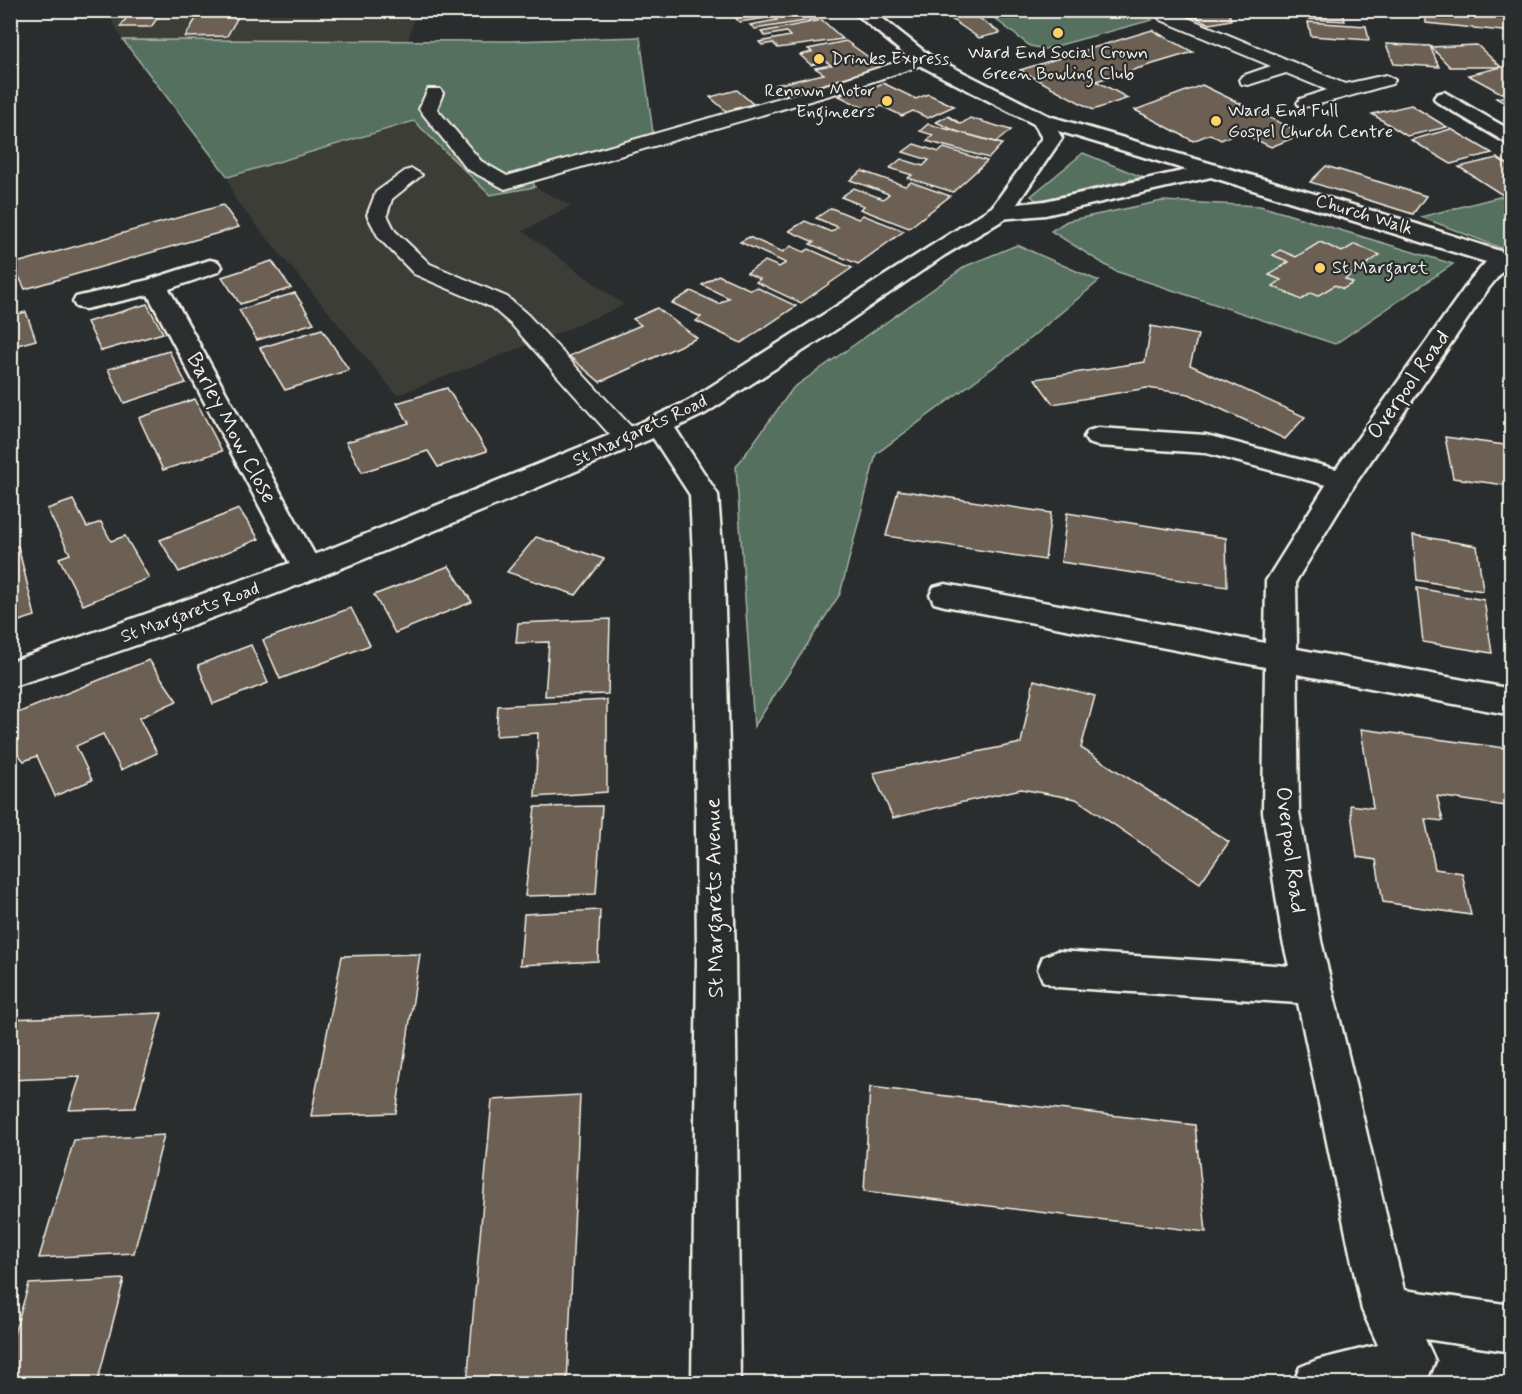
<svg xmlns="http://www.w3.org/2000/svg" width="1522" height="1394" font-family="Mynerve,sans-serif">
	<rect width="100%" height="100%" fill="#2a2d2e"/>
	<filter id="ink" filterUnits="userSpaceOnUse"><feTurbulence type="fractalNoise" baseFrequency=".0167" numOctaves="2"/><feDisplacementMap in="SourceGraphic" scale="12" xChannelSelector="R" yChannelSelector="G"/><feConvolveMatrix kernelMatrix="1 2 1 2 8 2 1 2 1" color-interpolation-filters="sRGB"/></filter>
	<g filter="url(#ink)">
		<g fill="#3e3c39">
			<path d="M106,11H416L408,41L123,40Z"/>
			<path d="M415,121L490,195L535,187L571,206L523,231L624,305L549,337L397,395L234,198L228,177Z"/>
		</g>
		<g fill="#546f5e" stroke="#a4b0a3" stroke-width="1.5">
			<path d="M985,11H1140L1152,20L1045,49L1030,46Z"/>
			<path d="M640,37L653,133L528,171L535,187L490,195L414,121L228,177L123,40L509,41Z"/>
			<path d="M1083,153L1142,177L1037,201L1031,196Z"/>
			<path d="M1511,194V252L1421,217Z"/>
			<path d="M1162,201L1260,206L1453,264L1335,344L1115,271L1051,231L1067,221Z"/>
			<path d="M1017,245L1099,281L1010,355L876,454L840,594L754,727L736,467L793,388L966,266Z"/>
		</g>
		<g fill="#6c5f53" stroke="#f4f1e8" stroke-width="1.5">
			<path d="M132,10H163L151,27H120Z"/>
			<path d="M201,10H242L227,36L185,37Z"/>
			<path d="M755,10H809L818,19L755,29L750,25L777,20L774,17L739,22L735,17Z"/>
			<path d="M938,10H968L1000,33L979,38Z"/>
			<path d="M1167,10H1228L1231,20L1210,24L1195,17H1176Z"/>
			<path d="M1305,10H1342L1345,21L1307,19Z"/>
			<path d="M1425,10H1509L1512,32L1426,23Z"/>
			<path d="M822,20L843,39L778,48L773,43L762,45L759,42L790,36L786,32L765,36L761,32Z"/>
			<path d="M1308,22L1366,26L1369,40L1311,36Z"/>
			<path d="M1152,30L1193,52L1096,81L1128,98L1093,110L1020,70Z"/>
			<path d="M846,41L885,69L788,95L775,85L824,74L815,68L831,65L825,61L811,65L800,55L812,52L808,49Z"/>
			<path d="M1386,44L1430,46L1439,67L1394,64Z"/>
			<path d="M1477,45L1501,67H1450L1431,47Z"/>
			<path d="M1506,66L1512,69V91L1501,93L1468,75Z"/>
			<path d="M883,83L916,99L928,94L954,106L928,118L913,111L902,116L882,106L870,111L839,96L851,90L858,94Z"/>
			<path d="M1202,85L1303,134L1271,147L1240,132L1221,140L1210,134L1193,141L1135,110Z"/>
			<path d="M737,90L753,104L726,111L710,97Z"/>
			<path d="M1512,95V107L1496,98Z"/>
			<path d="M1411,105L1447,127L1407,136L1372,114Z"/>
			<path d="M948,116L961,124L970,118L1011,130L996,142L958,132L936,122Z"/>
			<path d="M928,124L958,132L1002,144L989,158L927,141L933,135L920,131Z"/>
			<path d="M1451,129L1492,153L1451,164L1411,140Z"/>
			<path d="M914,144L939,152L944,148L987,161L953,192L908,178L912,175L890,168L901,159L923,166L929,160L903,152Z"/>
			<path d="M1497,158L1512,167V192L1501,194L1459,167Z"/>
			<path d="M1326,166L1426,196L1413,214L1310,182Z"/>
			<path d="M862,171L905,186L911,182L950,196L909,228L860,209L864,206L841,197L854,188L883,199L889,194L850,180Z"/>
			<path d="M223,205L239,227L25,289L13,264Z"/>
			<path d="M831,208L858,219L863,215L904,231L858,264L810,244L814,242L789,231L805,221L831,232L838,227L816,218Z"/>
			<path d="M749,237L783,252L791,246L804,252L809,249L852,268L801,303L756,282L760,279L747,273L765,261L779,267L786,263L740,242Z"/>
			<path d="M1320,242L1342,252L1355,244L1380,255L1345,279L1353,283L1343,289L1335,285L1317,296L1311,293L1301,300L1273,286L1281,280L1269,275L1289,262L1273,255L1280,250L1296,257Z"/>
			<path d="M272,261L291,288L240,304L222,277Z"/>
			<path d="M718,275L751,290L756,287L796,306L741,343L696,321L701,317L672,303L691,291L719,304L729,298L702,285Z"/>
			<path d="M295,293L314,323L257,340L239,310Z"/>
			<path d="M147,304L163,333L101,351L87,322Z"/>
			<path d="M657,308L697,338L600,382L569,356L641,325L633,319Z"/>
			<path d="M26,312L36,340L10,347V316Z"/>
			<path d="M1151,326L1198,335L1190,365L1305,417L1285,439L1189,394L1147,388L1053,404L1035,379L1145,362Z"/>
			<path d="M322,329L349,370L285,390L260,348Z"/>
			<path d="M169,351L186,383L124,403L108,369Z"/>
			<path d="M447,388L487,451L438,467L428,451L362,472L346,442L409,423L397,403Z"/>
			<path d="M195,399L222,451L163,470L139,418Z"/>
			<path d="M1445,437L1512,446V486L1453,478Z"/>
			<path d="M898,490L1051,513L1045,560L886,536Z"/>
			<path d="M73,500L87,527L101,522L111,541L125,536L149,578L83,605L59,558L70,554L47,509Z"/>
			<path d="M239,509L259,539L179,572L160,540Z"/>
			<path d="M1067,513L1226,538L1227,587L1061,562Z"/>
			<path d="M1413,535L1477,546L1483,591L1417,580Z"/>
			<path d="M536,537L604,559L576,595L507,572Z"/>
			<path d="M18,546L35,616L10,624V548Z"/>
			<path d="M449,566L472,602L395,633L374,595Z"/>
			<path d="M1417,588L1484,600L1492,653L1423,642Z"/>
			<path d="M351,608L370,645L280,679L263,640Z"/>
			<path d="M610,619L608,694L545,696L549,642L516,643L518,623Z"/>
			<path d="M251,645L268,683L213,704L198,665Z"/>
			<path d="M149,660L177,701L139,718L157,753L121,770L103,734L76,746L92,780L55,796L37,756L24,761L10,745V716Z"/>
			<path d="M1034,680L1095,696L1081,748L1229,842L1200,883L1076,799L1021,789L893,818L873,773L1021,743Z"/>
			<path d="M607,700V792L535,797L538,733L496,736L498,706Z"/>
			<path d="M1361,729L1512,749V807L1437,796L1443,821L1425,819L1435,869L1462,873L1471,915L1383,902L1376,860L1357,857L1350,805L1373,808Z"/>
			<path d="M602,806L596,894L525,896L535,807Z"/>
			<path d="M600,910L598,961L520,965L524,914Z"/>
			<path d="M420,954L396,1113L311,1116L342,956Z"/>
			<path d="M162,1013L135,1108L69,1110L80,1077L10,1080V1019Z"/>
			<path d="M870,1087L1195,1125L1206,1232L864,1191Z"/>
			<path d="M580,1095L567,1384H467L492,1100Z"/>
			<path d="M164,1135L134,1253L39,1258L74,1140Z"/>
			<path d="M124,1279L97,1384H10V1347L29,1284Z"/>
		</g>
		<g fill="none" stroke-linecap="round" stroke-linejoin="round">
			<g stroke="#f4f1e8" stroke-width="4">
				<g id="lane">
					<path d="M1151,10H1169L1345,84L1386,75L1395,80L1392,84C1376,88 1309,109 1300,107L1297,103L1300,99L1327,90L1286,73L1248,85L1242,84L1239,80L1242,76L1271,66L1161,20Z"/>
					<path d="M922,54L931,59L928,63L841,92L505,189L467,169L419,109L428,89H440L443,93L437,109L481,161L507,176L829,84Z"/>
					<path d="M412,169L422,175L392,199L387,215L395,231L430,264L507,297L528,315L637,433L640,439L637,445L628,447L619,445L512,325L491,307L414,274L379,238L367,215L376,192L405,171Z"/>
				</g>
			</g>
			<g stroke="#f4f1e8" stroke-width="5">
				<g id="street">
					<path d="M1444,92L1512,131V146L1437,102L1434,98L1437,94Z"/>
					<path d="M1042,114L1407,221L1512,255V270L1505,268L1488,289L1355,484L1296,581L1297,649L1512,689V715L1297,674L1299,812L1321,941L1404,1290L1512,1305V1352L1425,1339L1435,1361L1428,1378L1414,1384H1293L1300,1367L1317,1360L1378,1345L1362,1310L1298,1003L1057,987L1043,981L1038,969L1043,957L1057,951L1289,966L1283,941L1263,812L1265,667L945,606L934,603L930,595L934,587L945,584L1265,643L1266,581L1326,485L1206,453L1098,446L1088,443L1084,437L1088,431L1098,428L1206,435L1336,469L1471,279L1486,262L1211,177L1045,215L1000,219L992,217L989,212L992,207L1045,201L1187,170L1035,124L1032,120L1035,116Z"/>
					<path d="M210,260L218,262L222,267L218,272L169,289L323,570L319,577L308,581L297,577L148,295L85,309L76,307L73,302L76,297L148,280Z"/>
				</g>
			</g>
			<g stroke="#f4f1e8" stroke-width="5">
				<path id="secondary" d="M851,10H872L929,55L1049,116L1062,138L1008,217L945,255L834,331L706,413L675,428L718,495L724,574L735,955L740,1384H692L697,955L694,574L690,495L653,438C445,528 227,619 10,687V662L327,550L649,419L688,401L992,207L1042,138L1034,124L915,63Z"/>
			</g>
			<use href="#lane" fill="#2a2d2e" fill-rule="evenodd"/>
			<use href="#street" fill="#2a2d2e" fill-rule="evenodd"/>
			<use href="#secondary" fill="#2a2d2e" fill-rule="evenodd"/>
		</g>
	</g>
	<g fill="#ffd166" stroke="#2a2d2e" stroke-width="2">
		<circle cx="1058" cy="33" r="6"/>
		<circle cx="819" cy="59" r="6"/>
		<circle cx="887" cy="101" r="6"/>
		<circle cx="1216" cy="121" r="6"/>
		<circle cx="1320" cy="268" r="6"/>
	</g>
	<g text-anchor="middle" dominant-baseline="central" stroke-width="4.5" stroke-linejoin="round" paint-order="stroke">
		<g font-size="18" fill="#f4f1e8" stroke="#2a2d2e" text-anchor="start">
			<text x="1058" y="53" text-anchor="middle">Ward End Social Crown<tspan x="1058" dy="21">Green Bowling Club</tspan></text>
			<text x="831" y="59">Drinks Express</text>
			<text x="875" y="91" text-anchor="end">Renown Motor<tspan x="875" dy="21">Engineers</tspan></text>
			<text x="1228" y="111">Ward End Full<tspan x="1228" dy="21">Gospel Church Centre</tspan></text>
			<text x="1332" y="268">St Margaret</text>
		</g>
		<g font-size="18" fill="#f4f1e8" stroke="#2a2d2e">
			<text transform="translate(1364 215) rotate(17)">Church Walk</text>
			<text transform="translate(640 431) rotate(-25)">St Margarets Road</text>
			<text transform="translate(190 613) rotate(-20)">St Margarets Road</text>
		</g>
		<g font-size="22" fill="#f4f1e8" stroke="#2a2d2e">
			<text transform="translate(1409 385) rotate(-55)">Overpool Road</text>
			<text transform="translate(231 428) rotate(62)">Barley Mow Close</text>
			<text transform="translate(1290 850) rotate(83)">Overpool Road</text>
			<text transform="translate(715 898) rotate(-91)">St Margarets Avenue</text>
		</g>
	</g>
	<rect width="1522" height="1394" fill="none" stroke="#2a2d2e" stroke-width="36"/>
	<rect x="18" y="18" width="1486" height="1358" fill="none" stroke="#f4f1e8" stroke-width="2" filter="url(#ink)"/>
</svg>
